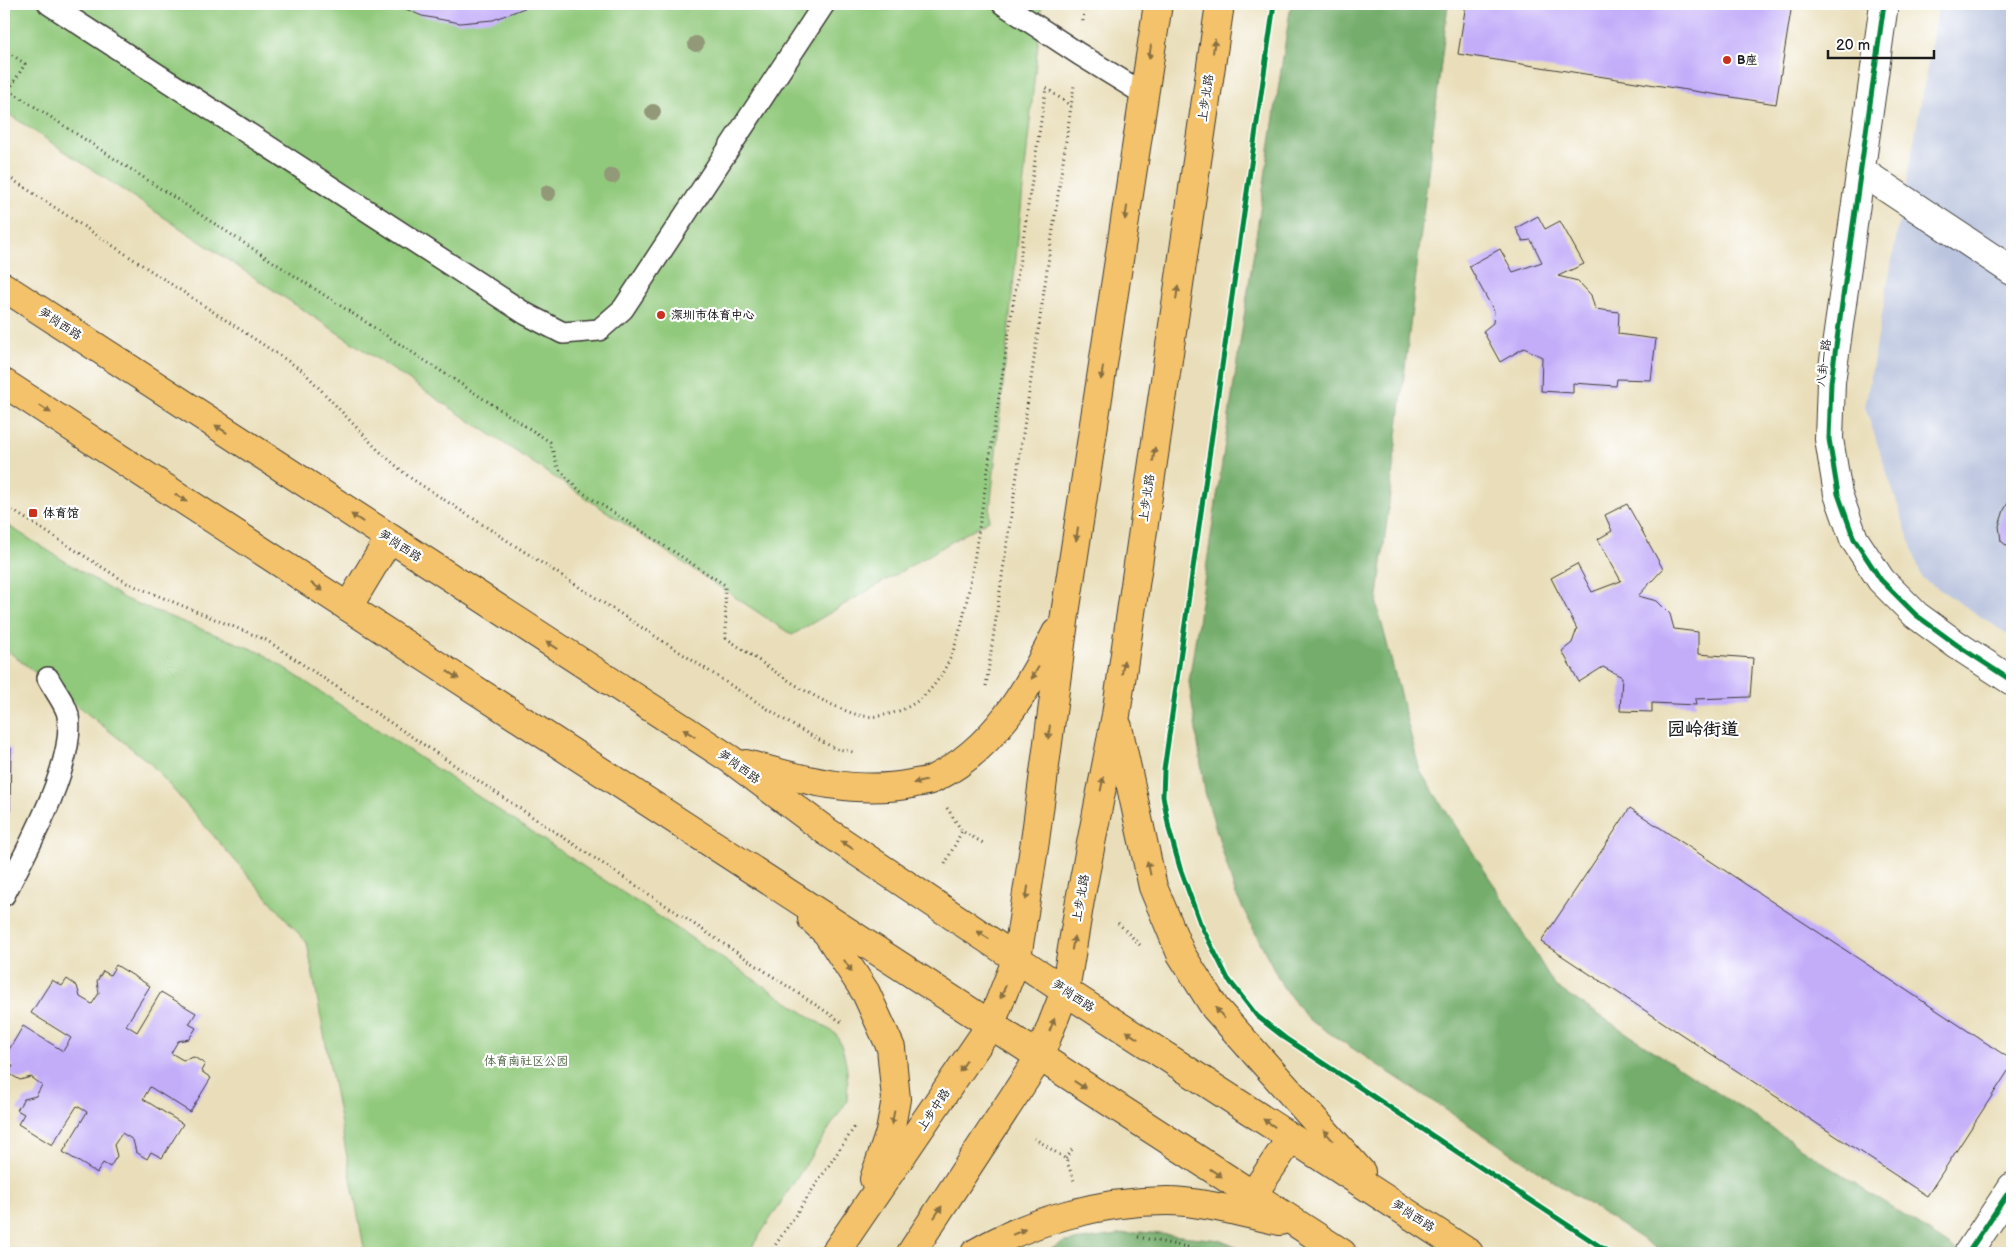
<svg xmlns="http://www.w3.org/2000/svg" width="2016" height="1257" font-family="'Balsamiq Sans','LXGW WenKai TC',sans-serif">
	<rect width="100%" height="100%" fill="#fff"/>
	<filter id="ink" filterUnits="userSpaceOnUse"><feTurbulence type="fractalNoise" baseFrequency=".02" numOctaves="2"/><feDisplacementMap in="SourceGraphic" scale="10" xChannelSelector="R" yChannelSelector="G"/><feConvolveMatrix kernelMatrix="1 2 1 2 8 2 1 2 1" color-interpolation-filters="sRGB"/></filter>
	<filter id="wash" filterUnits="userSpaceOnUse"><feTurbulence type="fractalNoise" baseFrequency=".0096" numOctaves="4" result="noise"/><feDisplacementMap in="SourceGraphic" scale="20" xChannelSelector="R" yChannelSelector="G"/><feGaussianBlur stdDeviation="1.12" result="paint"/><feColorMatrix in="noise" values="0 0 0 0 0 0 0 0 0 0 0 0 0 0 0 0 0 1.4 0 .05"/><feComposite in="paint" operator="in"/></filter>
	<g filter="url(#wash)">
		<rect width="100%" height="100%" fill="#e9deb9"/>
		<path fill="#bac4de" d="M1939,4H2012V637L1922,578L1865,407Z"/>
		<g fill="#91c97c" stroke="#56724c">
			<path d="M4,4H1042L989,520L792,635L4,111Z"/>
			<path d="M4,523L125,599L262,653L836,1034C847,1054 849,1078 847,1101L748,1253H365L307,943L150,763L4,648Z"/>
		</g>
		<g fill="#74ad6c" stroke="#486444">
			<path d="M1291,4H1448L1377,605L1420,771L1494,885L1555,986L1961,1253H1663L1308,1019L1283,987L1235,893L1205,792L1189,682Z"/>
			<path d="M1141,1232L1220,1240L1249,1253H1042L1065,1242Z"/>
		</g>
		<g id="blocks">
			<g fill="#c3adf9">
				<path d="M394,4H535L493,20L460,23L422,16Z"/>
				<path d="M1466,4H1792L1776,104L1458,54Z"/>
				<path d="M1538,216L1545,229L1560,221L1584,264L1558,276L1578,281L1591,295L1595,309L1619,312L1618,334L1656,339L1651,380L1617,379L1616,386L1573,383V393L1541,391L1542,357L1524,348L1500,362L1483,331L1493,323L1494,311L1469,266L1500,249L1513,272L1542,262L1531,240L1523,241L1516,228Z"/>
				<path d="M2012,496V550L2001,541L1999,526L2004,510Z"/>
				<path d="M1627,504L1663,569L1638,596L1657,601L1670,614L1674,629L1698,632V654L1753,658L1750,697L1695,699L1696,705L1652,703V712L1620,711L1622,677L1603,667L1579,682L1562,651L1572,643L1577,629L1551,578L1577,564L1592,592L1621,581L1598,539L1612,531L1605,515Z"/>
				<path d="M4,748H11L10,811H4Z"/>
				<path d="M1630,808L2012,1060V1065L1927,1196L1541,942Z"/>
				<path d="M116,965L150,986L126,1025L137,1032L161,992L196,1013L189,1024L196,1028L189,1039L178,1041L171,1053L183,1060L194,1057L205,1064L201,1071L211,1078L190,1112L150,1087L143,1099L183,1124L162,1158L151,1152L147,1159L136,1152L133,1140L122,1133L114,1145L117,1156L110,1167L103,1163L97,1173L63,1152L87,1112L77,1106L52,1145L18,1124L24,1114L17,1110L24,1099L36,1096L42,1085L31,1077L20,1080L8,1073L13,1066L4,1061V1058L23,1026L63,1051L71,1038L31,1013L52,980L62,986L67,979L77,986L80,997L92,1004L99,993L97,981L103,971L110,975Z"/>
			</g>
		</g>
	</g>
	<g filter="url(#ink)">
		<use href="#blocks" fill-opacity="0" stroke="#3b3934" stroke-width="1"/>
		<g fill="none" stroke-linecap="round" stroke-linejoin="round">
			<g stroke="#3b3934" stroke-width="24">
				<g id="service">
					<path d="M49,4L526,314L563,333L599,330L623,309L824,4"/>
					<path d="M1003,4L1079,54L1144,94"/>
					<path d="M4,895C26,852 76,763 68,716C67,706 53,688 48,678"/>
				</g>
			</g>
			<g stroke="#3b3934" stroke-width="30">
				<g id="minor">
					<path d="M1861,171L2012,271"/>
					<path d="M1968,1253L2012,1187"/>
				</g>
			</g>
			<g stroke="#3b3934" stroke-width="30">
				<path id="tertiary" d="M1884,4L1831,382L1829,439L1838,494L1854,539L1881,580L1916,615L1957,645L2012,681"/>
			</g>
			<g stroke="#3b3934" stroke-width="30">
				<g id="primary">
					<path d="M4,287L730,759L826,831L1065,991L1469,1253"/>
					<path d="M4,383C450,673 895,964 1342,1253"/>
					<path d="M348,607L389,539"/>
					<path d="M1118,727L1153,887L1181,954L1215,1008L1361,1172"/>
					<path d="M746,764C800,779 854,795 911,784C918,782 927,782 933,779C993,750 1027,691 1056,633"/>
					<path d="M812,919L827,933L866,993L891,1048L896,1099L890,1132L874,1179"/>
					<path d="M1252,1196L1291,1138"/>
					<path d="M835,1253L990,1026L1017,958L1035,841L1065,614L1158,4"/>
					<path d="M911,1253L1039,1058L1065,991L1080,900L1116,715L1220,4"/>
					<path d="M975,1253C1032,1220 1101,1201 1167,1201C1202,1201 1246,1214 1280,1221"/>
				</g>
			</g>
			<g stroke="#3b3934" stroke-width="3" stroke-dasharray="1 4" stroke-linecap="butt">
				<path d="M1083,21L1085,4"/>
				<path d="M4,49L25,64L4,98"/>
				<path d="M9,90L550,442L558,468L580,491L725,585L726,638C765,664 804,695 849,712C867,719 879,717 896,712C956,692 964,614 974,561L1046,88L1071,106"/>
				<path d="M4,174L303,371L378,450L409,477L794,726L834,748L853,752"/>
				<path d="M4,505L127,583L266,640L843,1023"/>
				<path d="M986,686L1074,86"/>
				<path d="M1164,778L1274,4"/>
				<path d="M947,808L962,831L985,844"/>
				<path d="M945,864L962,831"/>
				<path d="M1118,923L1142,947"/>
				<path d="M1292,1042L1610,1253"/>
				<path d="M1034,1138L1066,1159L1074,1181"/>
				<path d="M1066,1159L1073,1148"/>
				<path d="M1138,1237L1187,1247L1204,1253"/>
				<path d="M770,1253L856,1125"/>
			</g>
			<use href="#service" stroke="#fff" stroke-width="21"/>
			<use href="#minor" stroke="#fff" stroke-width="28"/>
			<use href="#tertiary" stroke="#fff" stroke-width="28"/>
			<use href="#primary" stroke="#f4c26a" stroke-width="28"/>
			<g stroke="#fff" stroke-width="8">
				<g id="cycleway">
					<path d="M1274,4L1164,770L1163,796L1169,829L1180,868L1200,923L1228,979L1257,1016L1285,1038L1610,1253"/>
					<path d="M1884,4L1831,382L1829,439L1838,494L1854,539L1881,580L1916,615L1957,645L2012,681"/>
					<path d="M1968,1253L2012,1187"/>
				</g>
			</g>
			<use href="#cycleway" stroke="#00873e" stroke-width="5"/>
		</g>
		<g fill="#929978">
			<circle cx="696" cy="44" r="8"/>
			<circle cx="653" cy="112" r="8"/>
			<circle cx="612" cy="176" r="8"/>
			<circle cx="548" cy="193" r="8"/>
		</g>
		<defs><path id="oneway-solid" d="M-6-.8H1V-3.2L6.5 0L1 3.2V.8H-6Z" transform="scale(1.25)"/></defs>
		<g fill="#886f43">
			<use href="#oneway-solid" transform="translate(1214 46) rotate(-82)"/>
			<use href="#oneway-solid" transform="translate(1150 52) rotate(98)"/>
			<use href="#oneway-solid" transform="translate(1126 213) rotate(99)"/>
			<use href="#oneway-solid" transform="translate(1177 293) rotate(-82)"/>
			<use href="#oneway-solid" transform="translate(1102 373) rotate(99)"/>
			<use href="#oneway-solid" transform="translate(45 409) rotate(33)"/>
			<use href="#oneway-solid" transform="translate(221 429) rotate(-147)"/>
			<use href="#oneway-solid" transform="translate(1154 454) rotate(-82)"/>
			<use href="#oneway-solid" transform="translate(181 498) rotate(33)"/>
			<use href="#oneway-solid" transform="translate(357 518) rotate(-147)"/>
			<use href="#oneway-solid" transform="translate(1077 534) rotate(99)"/>
			<use href="#oneway-solid" transform="translate(317 587) rotate(33)"/>
			<use href="#oneway-solid" transform="translate(552 645) rotate(-147)"/>
			<use href="#oneway-solid" transform="translate(1123 667) rotate(-82)"/>
			<use href="#oneway-solid" transform="translate(1035 673) rotate(121)"/>
			<use href="#oneway-solid" transform="translate(453 675) rotate(33)"/>
			<use href="#oneway-solid" transform="translate(1049 732) rotate(98)"/>
			<use href="#oneway-solid" transform="translate(689 733) rotate(-147)"/>
			<use href="#oneway-solid" transform="translate(920 782) rotate(169)"/>
			<use href="#oneway-solid" transform="translate(1102 784) rotate(-79)"/>
			<use href="#oneway-solid" transform="translate(847 845) rotate(-146)"/>
			<use href="#oneway-solid" transform="translate(1149 868) rotate(-102)"/>
			<use href="#oneway-solid" transform="translate(1027 893) rotate(99)"/>
			<use href="#oneway-solid" transform="translate(983 935) rotate(-147)"/>
			<use href="#oneway-solid" transform="translate(1073 943) rotate(-81)"/>
			<use href="#oneway-solid" transform="translate(848 966) rotate(57)"/>
			<use href="#oneway-solid" transform="translate(1003 992) rotate(112)"/>
			<use href="#oneway-solid" transform="translate(1220 1013) rotate(-131)"/>
			<use href="#oneway-solid" transform="translate(1052 1025) rotate(-68)"/>
			<use href="#oneway-solid" transform="translate(1132 1035) rotate(-147)"/>
			<use href="#oneway-solid" transform="translate(963 1066) rotate(123)"/>
			<use href="#oneway-solid" transform="translate(1080 1085) rotate(33)"/>
			<use href="#oneway-solid" transform="translate(893 1118) rotate(101)"/>
			<use href="#oneway-solid" transform="translate(1269 1123) rotate(-147)"/>
			<use href="#oneway-solid" transform="translate(1328 1135) rotate(-132)"/>
			<use href="#oneway-solid" transform="translate(1216 1173) rotate(33)"/>
			<use href="#oneway-solid" transform="translate(938 1212) rotate(-57)"/>
			<use href="#oneway-solid" transform="translate(1019 1232) rotate(-23)"/>
		</g>
	</g>
	<g fill="#c8321e" stroke="#fff" stroke-width="2">
		<circle cx="1727" cy="60" r="5"/>
		<circle cx="661" cy="315" r="5"/>
		<rect x="28" y="508" width="10" height="10" rx="2.5"/>
	</g>
	<g text-anchor="middle" dominant-baseline="central" stroke-width="4.5" stroke-linejoin="round" paint-order="stroke">
		<g font-size="12" font-weight="bold" fill="#1c1c1c" stroke="#fff" text-anchor="start">
			<text x="1737" y="60">B座</text>
			<text x="671" y="315">深圳市体育中心</text>
			<text x="43" y="513">体育馆</text>
		</g>
		<g font-size="12" fill="#1c1c1c" stroke="#fff">
			<text transform="translate(1206 98) rotate(-82)">上步北路</text>
			<text transform="translate(60 324) rotate(33)">笋岗西路</text>
			<text transform="translate(1824 363) rotate(-83)">八卦一路</text>
			<text transform="translate(1147 498) rotate(-82)">上步北路</text>
			<text transform="translate(400 546) rotate(33)">笋岗西路</text>
			<text transform="translate(739 767) rotate(36)">笋岗西路</text>
			<text transform="translate(1081 898) rotate(-80)">上步北路</text>
			<text transform="translate(1073 996) rotate(34)">笋岗西路</text>
			<text transform="translate(934 1110) rotate(-56)">上步中路</text>
			<text transform="translate(1413 1216) rotate(33)">笋岗西路</text>
		</g>
		<g font-size="12" fill="#4b6142" stroke="#fff">
			<text x="526" y="1061">体育南社区公园</text>
		</g>
		<g font-size="18" font-weight="bold" fill="#1c1c1c" stroke="#fff">
			<text x="1703" y="729">园岭街道</text>
		</g>
	</g>
	<rect width="2016" height="1257" fill="none" stroke="#fff" stroke-width="20"/>
	<path d="M1828 50v8h106v-8" fill="none" stroke="#1c1c1c" stroke-width="2.5"/>
	<text x="1836" y="50" font-size="15" fill="#1c1c1c" stroke="#ffffff" stroke-width="4" paint-order="stroke">20 m</text>
</svg>
